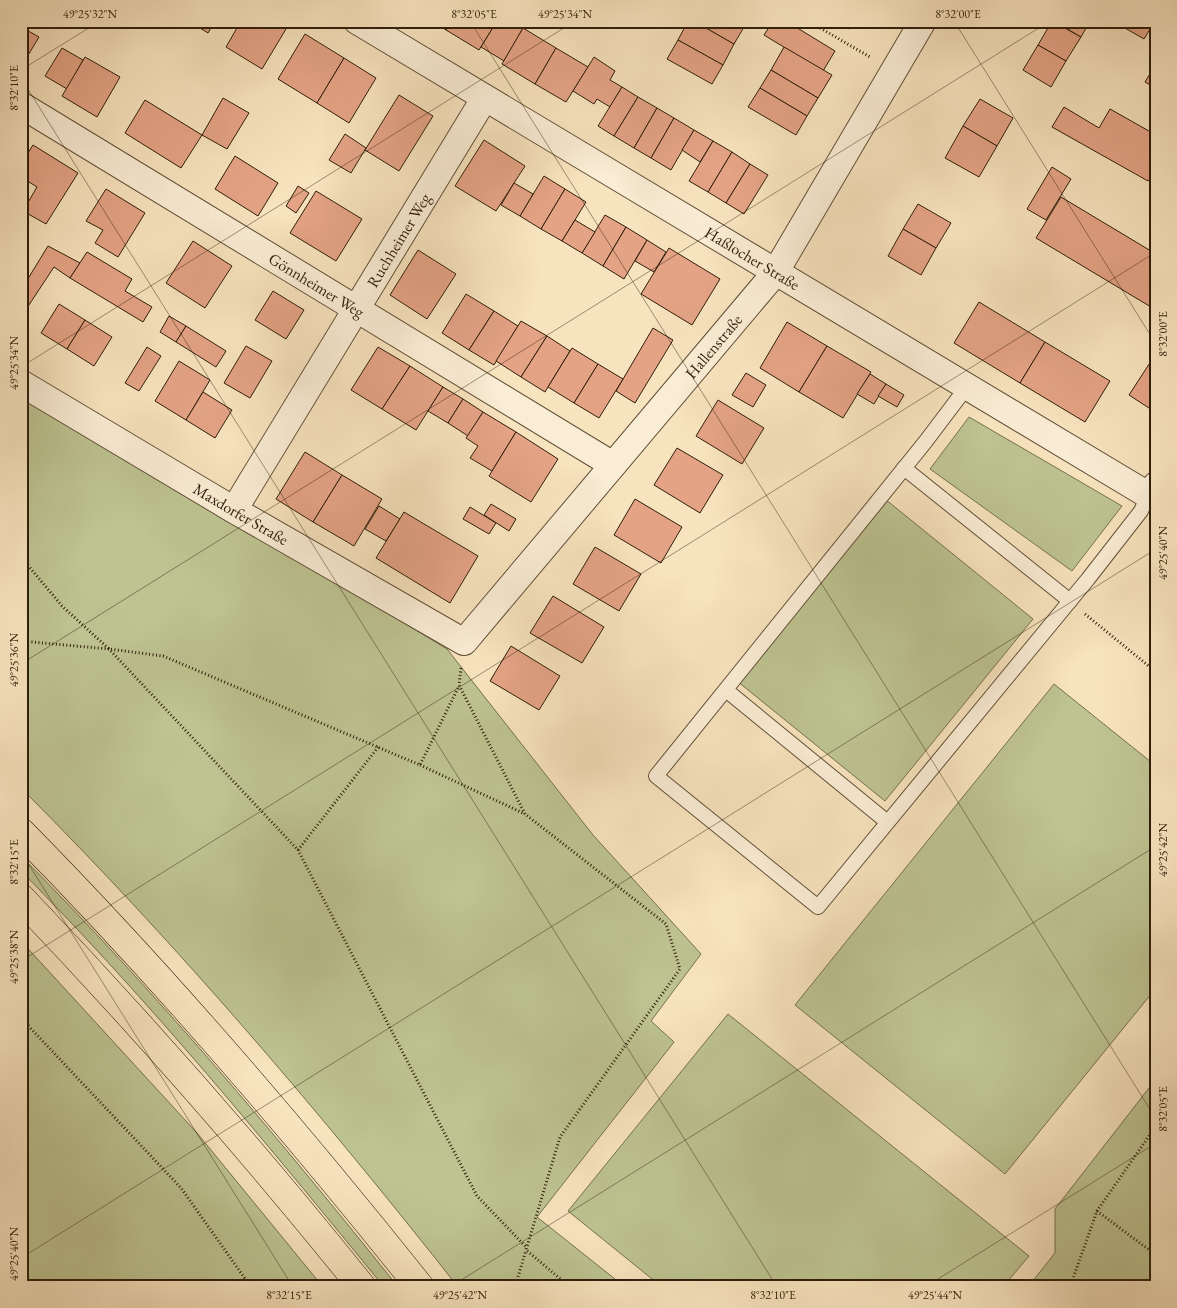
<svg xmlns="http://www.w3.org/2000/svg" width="1177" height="1308" font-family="'EB Garamond',serif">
	<rect width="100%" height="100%" fill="#f7e3be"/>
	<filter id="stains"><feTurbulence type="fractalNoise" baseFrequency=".004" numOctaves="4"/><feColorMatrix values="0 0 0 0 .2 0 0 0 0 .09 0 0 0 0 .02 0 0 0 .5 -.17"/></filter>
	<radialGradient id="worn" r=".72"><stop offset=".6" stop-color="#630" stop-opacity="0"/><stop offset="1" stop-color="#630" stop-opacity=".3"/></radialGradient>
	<g fill="#bdc391" stroke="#76704e">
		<path d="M21,390L447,649L593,835L701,954L651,1021L674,1042L537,1217L625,1287H458C321,1113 178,945 21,788Z"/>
		<path d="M969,417L1122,506L1072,571L930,469Z"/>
		<path d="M885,499L1033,619L885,801L737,681Z"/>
		<path d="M1054,684L1156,766V988L1005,1174L795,1005Z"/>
		<path d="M21,856C156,992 279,1138 398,1287H384C267,1144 151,1002 21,871Z"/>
		<path d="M21,941L197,1133L323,1287H21Z"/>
		<path d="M728,1014L1029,1256L1003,1287H662L568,1211Z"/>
		<path d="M1156,1079V1287H1028L1055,1253V1209Z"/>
	</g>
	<g fill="#e4a385" stroke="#2f1e0a">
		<path d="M189,21H215L208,33Z"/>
		<path d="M241,21H285L289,24L262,69L226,47Z"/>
		<path d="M432,21H452L446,30Z"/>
		<path d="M452,21H497L479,50L446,30Z"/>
		<path d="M497,21H512L523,28L504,61L481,47Z"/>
		<path d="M688,21H694L734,44L723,65L678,40Z"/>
		<path d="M694,21H745L747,22L734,44Z"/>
		<path d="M773,21H786L835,51L823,71L764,35Z"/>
		<path d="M836,21H853L849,29Z"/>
		<path d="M1052,21L1081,37L1066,61L1038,45Z"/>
		<path d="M1054,21H1090L1081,37Z"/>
		<path d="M1129,21H1155L1144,39L1125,28Z"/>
		<path d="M21,27L39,37L21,67Z"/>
		<path d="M523,28L556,48L535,84L502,64Z"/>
		<path d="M305,34L344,58L317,103L278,79Z"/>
		<path d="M678,40L723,65L712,84L667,59Z"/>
		<path d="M1038,45L1066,61L1051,87L1023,70Z"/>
		<path d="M784,47L832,75L818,98L771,70Z"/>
		<path d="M62,48L83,60L67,89L45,76Z"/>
		<path d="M556,48L588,67L566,102L535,84Z"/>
		<path d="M85,57L120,77L97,117L62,96Z"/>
		<path d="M594,57L615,71L610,80L622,87L610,107L597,99L594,104L573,91Z"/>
		<path d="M344,58L376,78L349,123L317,103Z"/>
		<path d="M1156,64V88L1145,82Z"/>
		<path d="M771,70L818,98L807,116L760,88Z"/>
		<path d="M622,87L638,97L614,136L598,126Z"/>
		<path d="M760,88L807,116L796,135L748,107Z"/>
		<path d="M399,95L433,116L399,171L365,150Z"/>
		<path d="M638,97L657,108L634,148L614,136Z"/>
		<path d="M223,98L249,113L227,149L202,135Z"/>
		<path d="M980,99L1013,118L997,146L963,126Z"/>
		<path d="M145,100L202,135L181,168L125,133Z"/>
		<path d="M1064,107L1099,128L1110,109L1156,135V172L1148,181L1052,127Z"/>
		<path d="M657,108L674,118L651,158L634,148Z"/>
		<path d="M674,118L694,130L671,170L651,158Z"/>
		<path d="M963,126L997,146L979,177L945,158Z"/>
		<path d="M694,130L713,141L700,162L682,150Z"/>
		<path d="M345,134L366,148L351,173L329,160Z"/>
		<path d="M484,140L525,166L496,211L455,186Z"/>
		<path d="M713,141L732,152L708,192L689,181Z"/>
		<path d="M33,145L78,173L46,224L23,211L37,187L21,177V164Z"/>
		<path d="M732,152L750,164L726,203L708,192Z"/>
		<path d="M235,156L278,183L258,216L215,189Z"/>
		<path d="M750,164L768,175L744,214L726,203Z"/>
		<path d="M1052,167L1071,179L1046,220L1027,209Z"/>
		<path d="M544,176L565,189L541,229L520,216Z"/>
		<path d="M514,183L533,194L520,216L501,205Z"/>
		<path d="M298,186L309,193L296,213L286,206Z"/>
		<path d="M106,189L145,213L118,257L95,243L103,230L86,221Z"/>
		<path d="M565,189L586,202L562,241L541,229Z"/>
		<path d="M316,191L362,219L336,261L290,233Z"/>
		<path d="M1061,197L1156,254V310L1036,238Z"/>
		<path d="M918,204L951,223L936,248L903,229Z"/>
		<path d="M605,215L626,227L603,266L582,253Z"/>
		<path d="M575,220L595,232L582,253L562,241Z"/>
		<path d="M626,227L647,240L624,279L603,266Z"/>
		<path d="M903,229L936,248L921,275L888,256Z"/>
		<path d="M647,240L666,252L654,272L635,261Z"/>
		<path d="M193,241L232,266L205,308L166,283Z"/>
		<path d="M48,246L80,263L70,278L54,267L21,317V290Z"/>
		<path d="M669,248L720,279L692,325L641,294Z"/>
		<path d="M418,250L456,274L427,319L390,295Z"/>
		<path d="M87,252L132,279L125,291L152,307L143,322L70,278Z"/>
		<path d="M273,291L304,310L286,339L255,320Z"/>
		<path d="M466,294L494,311L469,350L442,333Z"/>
		<path d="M979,302L1045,342L1020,383L954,343Z"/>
		<path d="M59,304L85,320L67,349L41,333Z"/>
		<path d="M494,311L518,326L494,365L469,350Z"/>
		<path d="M169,316L186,326L176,342L160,332Z"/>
		<path d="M85,320L112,337L94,366L67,349Z"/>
		<path d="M521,321L547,336L521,377L496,361Z"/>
		<path d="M787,322L827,346L799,392L760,368Z"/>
		<path d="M186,326L226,351L216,367L176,342Z"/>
		<path d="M653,328L673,340L635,403L616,391Z"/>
		<path d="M547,336L570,351L545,392L521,377Z"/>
		<path d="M1045,342L1110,381L1085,422L1020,383Z"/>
		<path d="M246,346L272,361L250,398L224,383Z"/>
		<path d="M827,346L871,372L843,418L799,392Z"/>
		<path d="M147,347L161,356L139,391L125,383Z"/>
		<path d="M378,347L410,366L382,409L351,390Z"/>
		<path d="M572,348L598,364L574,403L548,387Z"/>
		<path d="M1155,355L1156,397L1149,408L1129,395Z"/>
		<path d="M179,361L210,380L186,420L155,401Z"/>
		<path d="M598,364L623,379L599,418L574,403Z"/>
		<path d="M410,366L443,387L416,430L382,409Z"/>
		<path d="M746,373L766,385L753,407L732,395Z"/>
		<path d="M870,374L886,384L874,404L857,394Z"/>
		<path d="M886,384L904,395L897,407L878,396Z"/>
		<path d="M443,387L463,399L448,423L428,411Z"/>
		<path d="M203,392L232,410L215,438L186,420Z"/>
		<path d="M463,399L483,412L468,436L448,423Z"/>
		<path d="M718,400L764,428L742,464L696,436Z"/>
		<path d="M483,412L516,432L492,471L470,458L478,446L466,438Z"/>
		<path d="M516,432L558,459L531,502L489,476Z"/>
		<path d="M677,448L723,475L700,513L654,485Z"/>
		<path d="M305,452L342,475L313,522L276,499Z"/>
		<path d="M342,475L382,499L354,546L313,522Z"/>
		<path d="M635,499L682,527L661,563L614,535Z"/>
		<path d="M491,504L516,519L509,531L484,515Z"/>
		<path d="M379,506L400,519L386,541L365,529Z"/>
		<path d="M470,507L496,523L489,534L463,519Z"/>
		<path d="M404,512L478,556L450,603L376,558Z"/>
		<path d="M595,547L641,574L619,611L573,584Z"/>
		<path d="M553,596L604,627L582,663L530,633Z"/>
		<path d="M511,646L560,676L539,710L490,681Z"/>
	</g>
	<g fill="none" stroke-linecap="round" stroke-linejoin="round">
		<g stroke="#614f37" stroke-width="16">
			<g id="lane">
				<path d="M966,388L926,441L656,776L818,907L1088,579L1141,511L1148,495"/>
				<path d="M904,468L1070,601"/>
				<path d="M726,690L886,821"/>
			</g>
		</g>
		<g stroke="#614f37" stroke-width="28">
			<g id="street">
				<path id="s1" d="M357,21L1148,495L1156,485"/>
				<path id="s2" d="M21,105L613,465"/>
				<path id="s3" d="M21,383L234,510L464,642L775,273L923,21"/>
				<path id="s4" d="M234,510L484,99"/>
			</g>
		</g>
		<g stroke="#2f1e0a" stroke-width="29">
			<g id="highway">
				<path d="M21,832C163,976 294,1129 420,1287"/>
				<path d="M21,898C140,1023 254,1152 362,1287"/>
			</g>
		</g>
		<g stroke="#2f1e0a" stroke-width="3" stroke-dasharray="1 2.5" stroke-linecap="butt">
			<path d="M808,21L870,57"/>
			<path d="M21,557L62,606L109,649L163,656L420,765L459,686"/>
			<path d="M1085,614L1156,672"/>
			<path d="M21,641L109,649L298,850L477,1196L527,1248"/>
			<path d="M461,668L459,685L525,814L666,924L680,969L560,1137L526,1250L570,1287"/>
			<path d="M420,765L525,814"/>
			<path d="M298,850L379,746"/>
			<path d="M21,1018L181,1188L251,1287"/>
			<path d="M1097,1211L1156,1255"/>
			<path d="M515,1287L526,1250"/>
			<path d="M1070,1287L1097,1211L1156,1126"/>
		</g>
		<use href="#lane" stroke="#faedd5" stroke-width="14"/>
		<use href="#street" stroke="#faedd5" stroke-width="26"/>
		<use href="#highway" stroke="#f7e3be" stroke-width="28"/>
	</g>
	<path fill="none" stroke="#2f1e0a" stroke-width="1" stroke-opacity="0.45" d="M470,21L1156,1119M954,21L1156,344M21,70L100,21M21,78L777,1287M21,367L575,21M21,664L1050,21M21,852L293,1287M21,961L1156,252M21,1258L1156,549M450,1287L1156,846M925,1287L1156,1143"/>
	<g text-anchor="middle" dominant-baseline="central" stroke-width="4.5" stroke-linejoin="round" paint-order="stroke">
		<g font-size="16" fill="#2f1e0a" stroke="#faedd5">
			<text stroke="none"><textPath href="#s4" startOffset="316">Ruchheimer Weg</textPath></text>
			<text stroke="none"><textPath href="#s1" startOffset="461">Haßlocher Straße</textPath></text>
			<text stroke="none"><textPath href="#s2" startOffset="346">Gönnheimer Weg</textPath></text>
			<text stroke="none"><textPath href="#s3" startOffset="900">Hallenstraße</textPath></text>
			<text stroke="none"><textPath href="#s3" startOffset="256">Maxdorfer Straße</textPath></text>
		</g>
	</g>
	<rect width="1177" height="1308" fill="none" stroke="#f7e3be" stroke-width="55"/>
	<rect x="28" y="28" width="1122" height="1252" fill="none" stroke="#2f1e0a" stroke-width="2"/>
	<g font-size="12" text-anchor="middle" fill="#2f1e0a">
		<text x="90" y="18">49°25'32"N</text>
		<text x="474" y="18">8°32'05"E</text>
		<text x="565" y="18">49°25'34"N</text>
		<text x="958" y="18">8°32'00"E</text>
		<text transform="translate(14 88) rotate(-90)" y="4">8°32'10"E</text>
		<text transform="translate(1163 334) rotate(-90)" y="4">8°32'00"E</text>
		<text transform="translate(14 363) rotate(-90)" y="4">49°25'34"N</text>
		<text transform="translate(1163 553) rotate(-90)" y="4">49°25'40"N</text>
		<text transform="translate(14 660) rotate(-90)" y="4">49°25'36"N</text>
		<text transform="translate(1163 850) rotate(-90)" y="4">49°25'42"N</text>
		<text transform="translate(14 862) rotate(-90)" y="4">8°32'15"E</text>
		<text transform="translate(14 957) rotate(-90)" y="4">49°25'38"N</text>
		<text transform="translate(1163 1109) rotate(-90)" y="4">8°32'05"E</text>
		<text transform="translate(14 1254) rotate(-90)" y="4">49°25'40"N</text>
		<text x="289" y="1299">8°32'15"E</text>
		<text x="460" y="1299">49°25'42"N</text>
		<text x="773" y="1299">8°32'10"E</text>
		<text x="935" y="1299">49°25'44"N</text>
	</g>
	<rect width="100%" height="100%" filter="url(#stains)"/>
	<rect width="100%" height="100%" fill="url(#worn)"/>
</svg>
